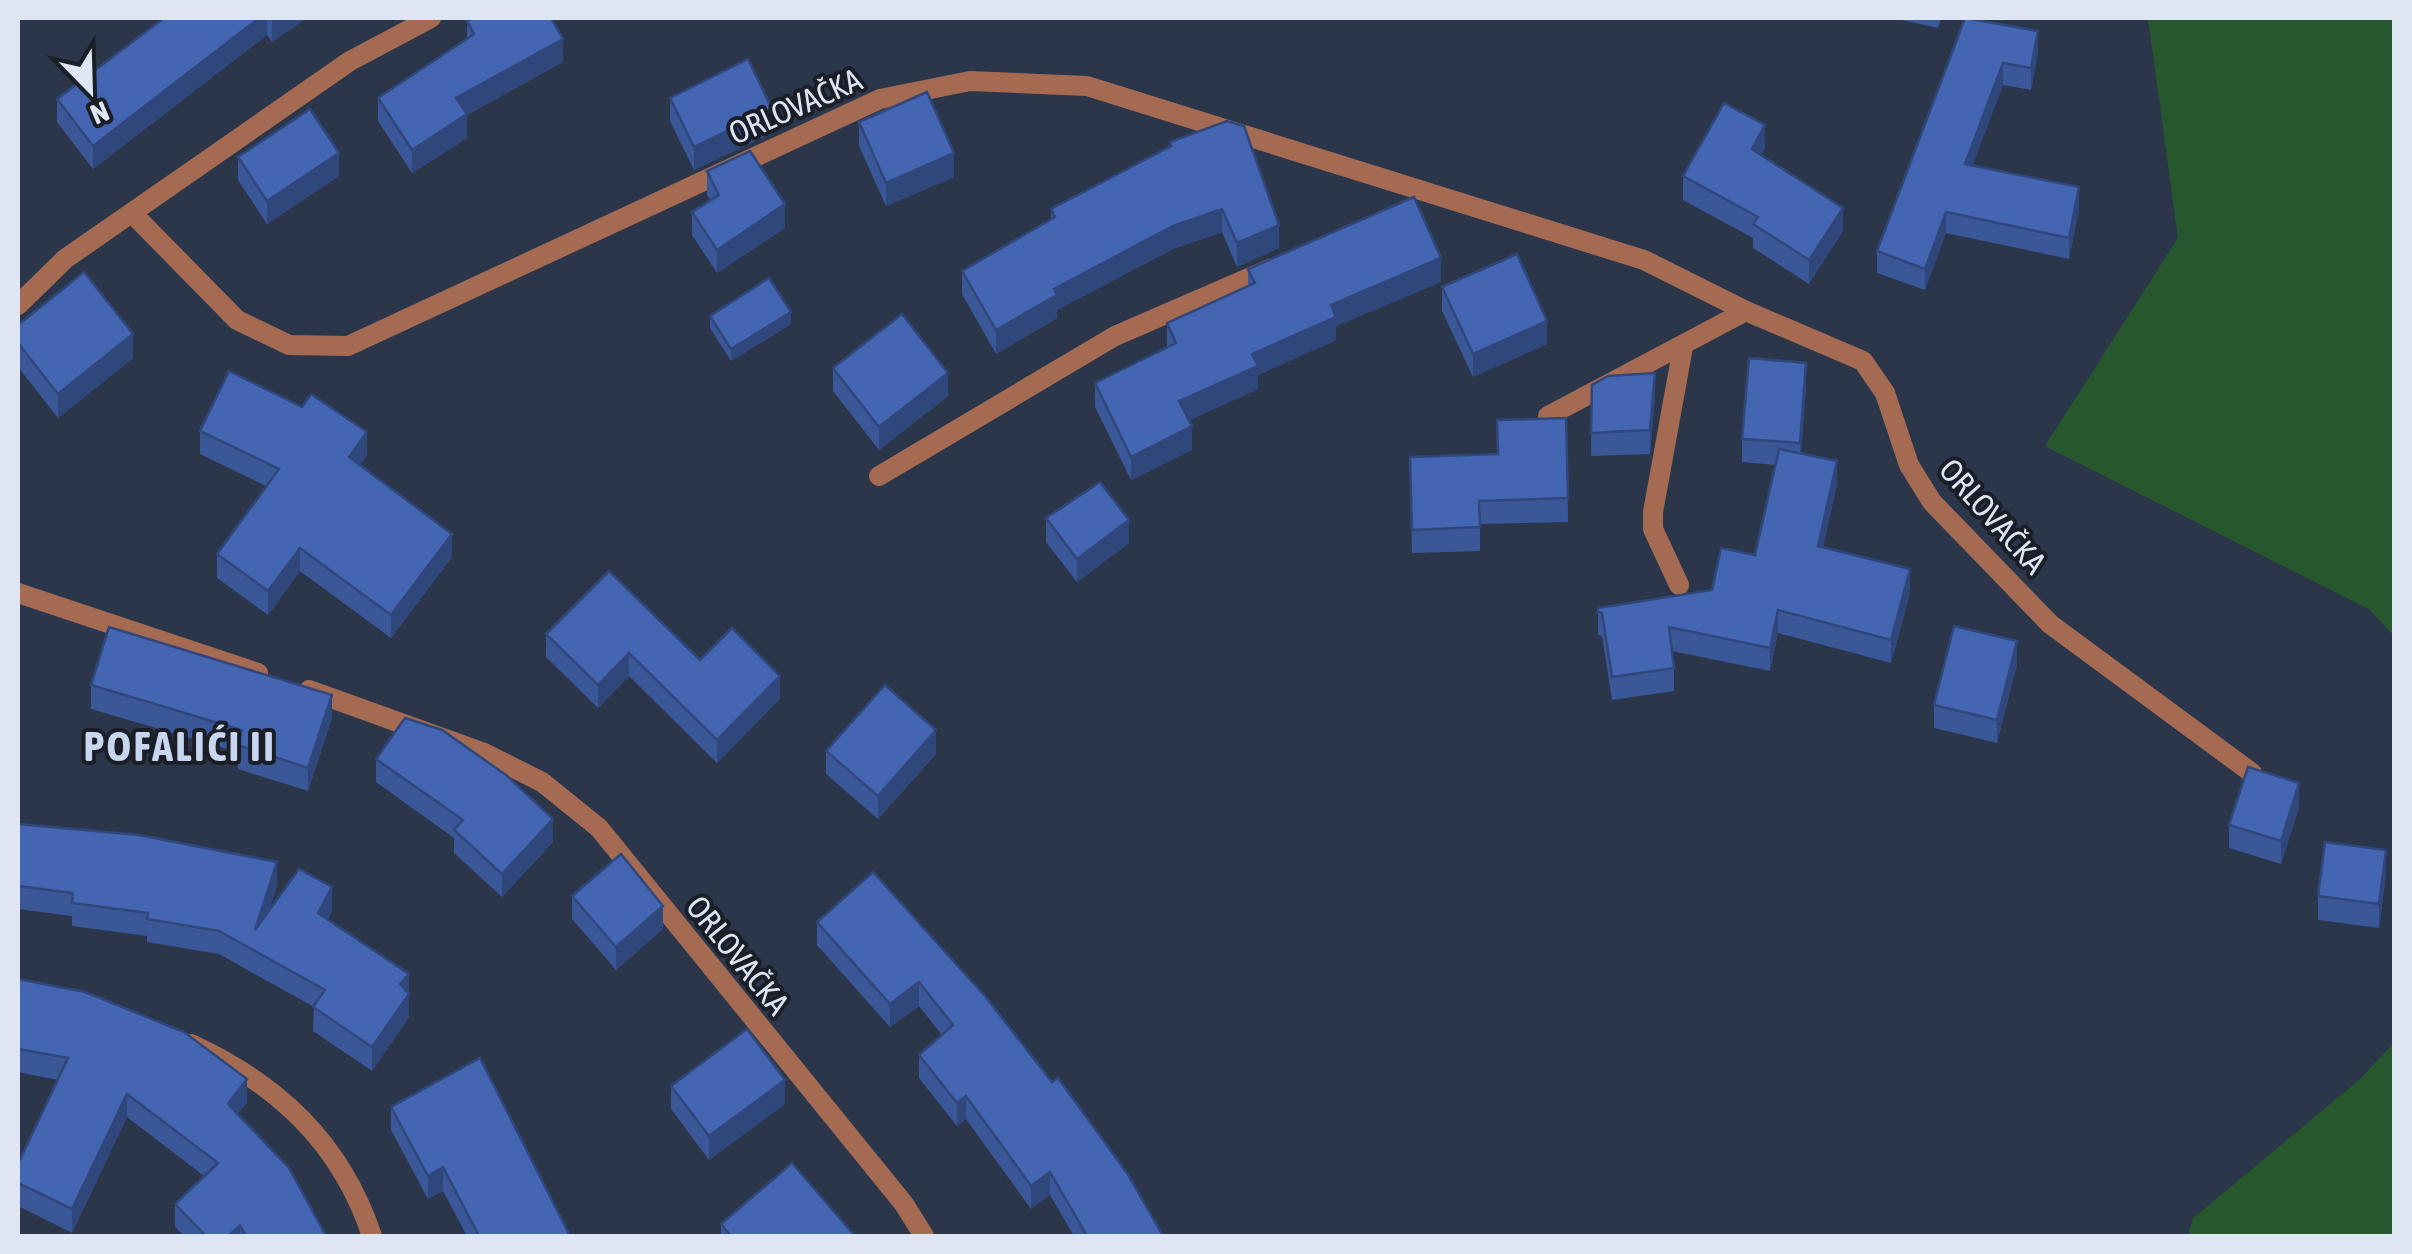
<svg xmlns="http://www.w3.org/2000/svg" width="2412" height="1254" font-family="'Asap Condensed',sans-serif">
	<rect width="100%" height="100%" fill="#2c364b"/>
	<g fill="#27582d">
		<path d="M2148,18H2394V636L2370,610L2045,446L2178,238Z"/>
		<path d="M2394,1043V1236H2188L2193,1218L2360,1079Z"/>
	</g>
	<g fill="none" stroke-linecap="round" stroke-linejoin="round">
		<g stroke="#a56b52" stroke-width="20">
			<path d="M132,213L237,320L289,345L348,346L880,99L970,81L1087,86L1644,260L1746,311L1863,361L1885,393L1909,465L1932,502L2050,624L2252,773"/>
			<path d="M1548,416L1746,311"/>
			<path d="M879,476L1115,336L1272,268"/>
			<path d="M1679,585L1653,529V512L1683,347"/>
			<path d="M18,593L258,673"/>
			<path d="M309,690L484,753L542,782L599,828L904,1204L924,1236"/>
			<path d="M191,1044C278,1084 341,1143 372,1236"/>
		</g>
		<path stroke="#a56b52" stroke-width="20" d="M18,305L65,259L350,61L431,18"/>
	</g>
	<g fill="#3a5798">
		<path d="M164,18H307L272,42L267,35L93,169L57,122V99Z"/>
		<path d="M1893,18H1941L1938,28Z"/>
		<path d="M1965,18L2038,52L2031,90L2003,85L1972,165L2079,209L2069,259L1946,233L1925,290L1877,273V251Z"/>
		<path d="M467,21L563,62L467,115V138L412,173L378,121V98L467,39Z"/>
		<path d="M670,98L772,133L694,170L670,121Z"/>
		<path d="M859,122L954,177L886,206L859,146Z"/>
		<path d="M1170,142L1279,248L1237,267L1222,232L1173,249L1057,310V318L996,354L962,294V271L1051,220V209L1170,147Z"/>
		<path d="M1765,148L1761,155L1843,231L1809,284L1753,248V238L1683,200V176Z"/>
		<path d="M238,157L339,176L267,224L238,180Z"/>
		<path d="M707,171L785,228L717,273L692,235V212L710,200L707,195Z"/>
		<path d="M1248,269L1441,282L1336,326V340L1258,375V389L1189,420L1192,450L1131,480L1095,407V383L1167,347V323L1248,286Z"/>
		<path d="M1442,287L1547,344L1473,377L1442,311Z"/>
		<path d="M710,316L791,324L731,361L710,328Z"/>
		<path d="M18,325L133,358L58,418L18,367Z"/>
		<path d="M833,368L948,396L879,450L833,391Z"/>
		<path d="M1592,385L1655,396L1650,454L1591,456Z"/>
		<path d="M1806,386L1801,453L1837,484L1823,547L1910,593L1891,663L1778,633L1770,671L1672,651L1674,668V691L1612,700L1602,636L1598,635V608L1712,590L1755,555L1775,465L1742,462V439Z"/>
		<path d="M1566,418L1568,522L1480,524V551L1412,553L1410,457L1497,454Z"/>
		<path d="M200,431L367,455L360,465L452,557L391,638L300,571L268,615L217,578V554L266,486L200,454Z"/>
		<path d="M1046,518L1129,543L1077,582L1046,542Z"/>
		<path d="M546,634L700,660L780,699L717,763L629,676L598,708L546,657Z"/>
		<path d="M2017,664L1997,743L1934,728V705Z"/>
		<path d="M91,685L332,718L308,791L238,769V752L91,709Z"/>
		<path d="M826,751L936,754L878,819L826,774Z"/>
		<path d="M376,759L553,842L502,897L454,853V838L376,782Z"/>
		<path d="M2299,807L2281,864L2229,848V825Z"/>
		<path d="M18,824L277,886L269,910H332L328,919L409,974V1017L372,1071L313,1031L314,1007L219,954L147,942V936L72,926V916L18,909Z"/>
		<path d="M873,872L1163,1236H1074L1050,1195L1031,1209L966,1119L957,1126L919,1078V1055L942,1035L919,1006L890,1027L817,945V922Z"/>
		<path d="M2386,873L2379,928L2318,920V896Z"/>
		<path d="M572,896L663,929L616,970L572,919Z"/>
		<path d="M18,979L247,1102L238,1114L326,1236H184L175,1227V1204L204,1176L127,1117L72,1233L18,1206V1164L58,1080L18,1072Z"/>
		<path d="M671,1086L785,1104L709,1160L671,1109Z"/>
		<path d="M391,1107L570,1236H467L443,1191L428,1199L391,1130Z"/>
		<path d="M721,1224L855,1236H721Z"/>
	</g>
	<g fill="#30477c">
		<path d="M259,18H267V35L93,169V146Z"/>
		<path d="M273,18H307L272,42V19Z"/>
		<path d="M2038,31V52L2031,90V68Z"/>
		<path d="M563,39V62L467,115V138L412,173V150L456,98Z"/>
		<path d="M2003,63V85L1965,186V164Z"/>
		<path d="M772,109V133L694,170V147Z"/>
		<path d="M1765,125V148L1752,172V149Z"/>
		<path d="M339,153V176L267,224V201Z"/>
		<path d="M954,153V177L886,206V183Z"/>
		<path d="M2079,187V209L2069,259V238Z"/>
		<path d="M785,204V228L717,273V250Z"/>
		<path d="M1843,208V231L1809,284V260Z"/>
		<path d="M1222,209V232L1173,249L1057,310V318L996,354V330L1054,289L1173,226Z"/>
		<path d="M1946,212V233L1925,290V269Z"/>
		<path d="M1279,225V248L1237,267V243Z"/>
		<path d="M1441,258V282L1336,326V340L1258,375V389L1179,425V401L1252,354L1331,305Z"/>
		<path d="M791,312V324L731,361V349Z"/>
		<path d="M1547,321V344L1473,377V354Z"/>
		<path d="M133,334V358L58,418V394Z"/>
		<path d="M1806,363V386L1800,467V443Z"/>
		<path d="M948,373V396L879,450V427Z"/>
		<path d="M1655,373V396L1650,454V430Z"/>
		<path d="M1192,426V450L1131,480V457Z"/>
		<path d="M367,432V455L349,481V457Z"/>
		<path d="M1837,461V484L1818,569V546Z"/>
		<path d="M1129,520V543L1077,582V559Z"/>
		<path d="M452,534V557L391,638V615Z"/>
		<path d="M300,548V571L268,615V591Z"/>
		<path d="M1910,569V593L1891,663V640Z"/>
		<path d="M1778,610V633L1770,671V648Z"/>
		<path d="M2017,641V664L1997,743V720Z"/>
		<path d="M629,653V676L598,708V685Z"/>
		<path d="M780,676V699L717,763V740Z"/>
		<path d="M332,695V718L308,791V768Z"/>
		<path d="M936,730V754L878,819V796Z"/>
		<path d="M2299,783V807L2281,864V841Z"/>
		<path d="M553,819V842L502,897V874Z"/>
		<path d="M2386,850V873L2379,928V904Z"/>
		<path d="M277,862V886L255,953V930Z"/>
		<path d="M332,887V910L318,936V913Z"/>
		<path d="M663,906V929L616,970V947Z"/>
		<path d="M409,974V1017L372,1071V1047L400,984Z"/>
		<path d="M919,982V1006L890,1027V1004Z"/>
		<path d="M247,1079V1102L228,1127V1104Z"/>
		<path d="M785,1080V1104L709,1160V1136Z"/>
		<path d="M127,1094V1117L72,1233V1209Z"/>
		<path d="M966,1096V1119L957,1126V1103Z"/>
		<path d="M443,1167V1191L428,1199V1176Z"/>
		<path d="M1050,1172V1195L1031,1209V1186Z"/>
		<path d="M240,1226V1236H228Z"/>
	</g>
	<g fill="#4465b1" stroke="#30477c" stroke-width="2.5">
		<path d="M164,18H259L93,146L57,99Z"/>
		<path d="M473,18H551L563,39L456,98L467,114L412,150L378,98L474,34L467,21Z"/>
		<path d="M1965,18L2038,31L2031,68L2003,63L1965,164L2079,187L2069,238L1946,212L1925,269L1877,251Z"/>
		<path d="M748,59L772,109L694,147L670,98Z"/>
		<path d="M927,92L954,153L886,183L859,122Z"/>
		<path d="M1724,103L1765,125L1752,149L1843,208L1809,260L1753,224L1758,217L1683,176Z"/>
		<path d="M310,109L339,153L267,201L238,157Z"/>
		<path d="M1227,121L1244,126L1279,225L1237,243L1222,209L1173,226L1054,289L1057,295L996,330L962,271L1055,217L1051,209L1171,146L1170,142Z"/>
		<path d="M750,151L785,204L717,250L692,212L719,195L707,171Z"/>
		<path d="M1414,197L1441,258L1331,305L1336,317L1252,354L1258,366L1179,401L1192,426L1131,457L1095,383L1176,343L1167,323L1255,283L1248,269Z"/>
		<path d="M1517,254L1547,321L1473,354L1442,287Z"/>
		<path d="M84,272L133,334L58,394L18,343V325Z"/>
		<path d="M769,278L791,312L731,349L710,316Z"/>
		<path d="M902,314L948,373L879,427L833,368Z"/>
		<path d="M1749,358L1806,363L1800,443L1742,439Z"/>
		<path d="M229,371L302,407L311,394L367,432L349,457L452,534L391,615L300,548L268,591L217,554L279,469L200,431Z"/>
		<path d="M1655,373L1650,430L1591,433L1592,385L1608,376Z"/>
		<path d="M1566,418L1568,498L1479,501L1480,527L1412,530L1410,457L1498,454L1497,420Z"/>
		<path d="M1779,449L1837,461L1818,546L1910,569L1891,640L1778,610L1770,648L1669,627L1674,668L1612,677L1602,613L1598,612V608L1712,590L1721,548L1755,555Z"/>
		<path d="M1100,482L1129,520L1077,559L1046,518Z"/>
		<path d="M609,571L700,660L732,628L780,676L717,740L629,653L598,685L546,634Z"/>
		<path d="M1954,626L2017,641L1997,720L1934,705Z"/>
		<path d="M109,627L332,695L308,768L238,745L242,730L91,685Z"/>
		<path d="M885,685L936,730L878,796L826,751Z"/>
		<path d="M405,718L442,730L506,775L553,819L502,874L454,830L463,820L376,759Z"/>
		<path d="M2248,767L2299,783L2281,841L2229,825Z"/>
		<path d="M18,824L139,835L277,862L255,930L299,869L332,887L318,913L409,974L400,984L409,994L372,1047L313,1007L325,990L219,931L147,919L148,913L72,903L73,893L18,886Z"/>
		<path d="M2325,842L2386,850L2379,904L2318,896Z"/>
		<path d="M621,854L663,906L616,947L572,896Z"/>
		<path d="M873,872L985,996L1052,1082L1058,1078L1127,1173L1163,1236H1087L1050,1172L1031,1186L966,1096L957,1103L919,1055L953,1025L919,982L890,1004L817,922Z"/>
		<path d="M18,979L85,992L184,1032L247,1079L228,1104L289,1168L326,1236H246L240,1226L228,1236H206L175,1204L218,1163L127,1094L72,1209L18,1183V1164L68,1058L18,1049Z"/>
		<path d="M747,1029L785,1080L709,1136L671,1086Z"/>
		<path d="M480,1058L570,1236H479L443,1167L428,1176L391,1107Z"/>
		<path d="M792,1163L855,1236H731L721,1224Z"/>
	</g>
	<g text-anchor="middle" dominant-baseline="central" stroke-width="8" stroke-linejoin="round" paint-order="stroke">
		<g font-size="32" fill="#dfe6f3" stroke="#191e27">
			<text transform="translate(795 106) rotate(-24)">ORLOVAČKA</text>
			<text transform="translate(1993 516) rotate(48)">ORLOVAČKA</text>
			<text transform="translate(738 955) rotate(51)">ORLOVAČKA</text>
		</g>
		<g font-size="42" font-weight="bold" letter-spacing="2.5" fill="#c9d6f0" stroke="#191e27">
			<text x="180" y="746">POFALIĆI II</text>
		</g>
	</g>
	<rect width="2412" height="1254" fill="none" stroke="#dfe6f3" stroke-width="40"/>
	<g transform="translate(90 90) rotate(157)" stroke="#191e27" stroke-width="8" paint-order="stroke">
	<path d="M0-8L18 38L0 25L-18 38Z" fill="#dfe6f3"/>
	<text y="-15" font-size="28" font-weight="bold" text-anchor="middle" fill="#dfe6f3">N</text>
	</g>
</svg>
